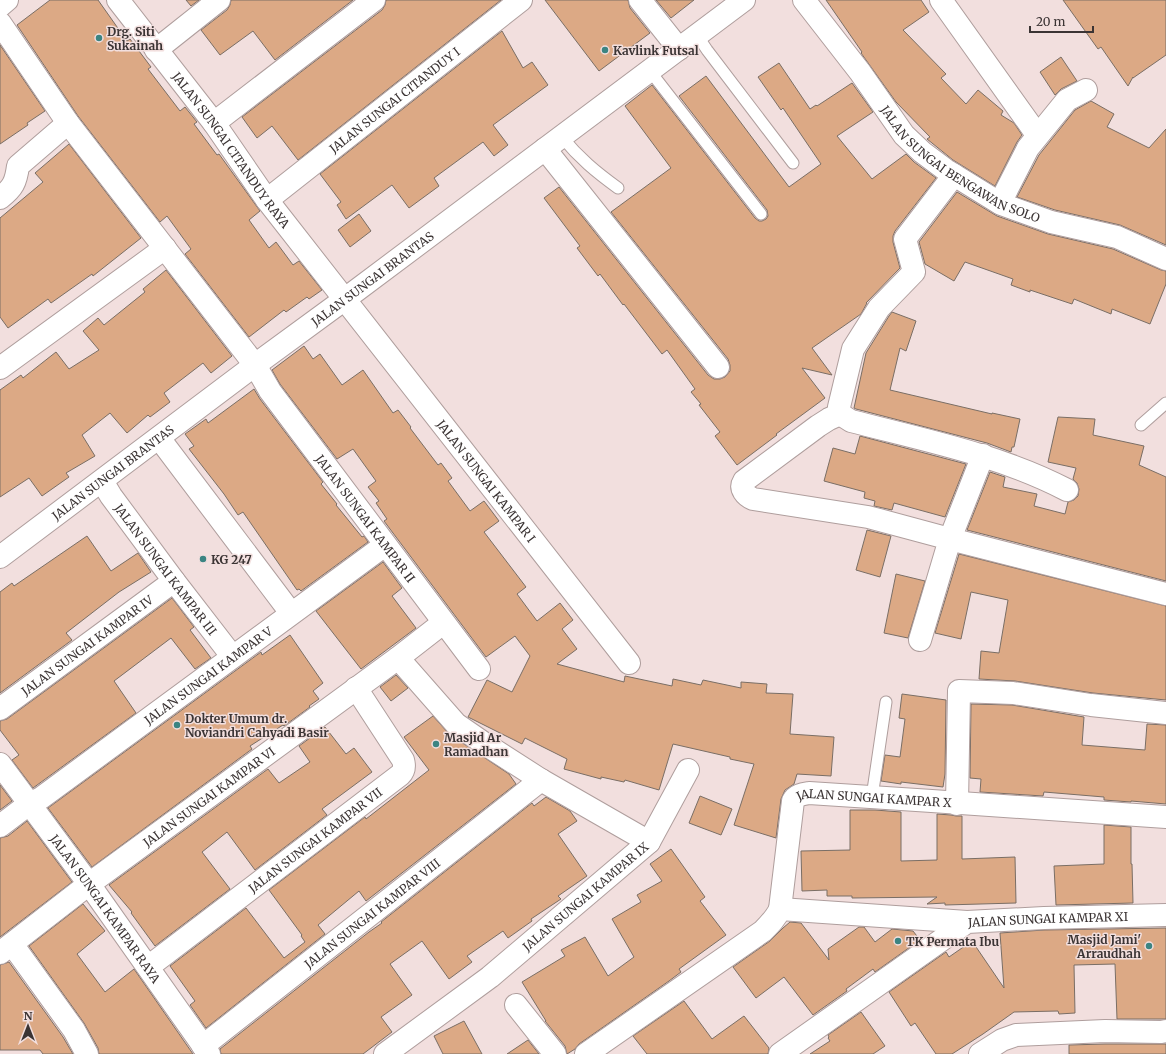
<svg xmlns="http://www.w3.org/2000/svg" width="1166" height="1054" font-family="Merriweather,serif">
	<rect width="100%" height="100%" fill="#f2dfde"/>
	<g fill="#dca985" stroke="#7a6e65">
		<path d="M50,0H98L127,41L130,39L151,67L148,69L180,111L185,107L197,122L194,124L217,155L219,154L260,211L249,220L269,248L276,242L293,265L299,261L322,290L309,299L307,297L286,312L284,310L249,337L185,254L191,249L167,216L160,222L78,116L17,25Z"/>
		<path d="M186,0H199L191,6Z"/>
		<path d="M231,0H353L275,60L253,31L220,55L201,30L227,10L230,5Z"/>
		<path d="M386,0H501L298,160L272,126L257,138L242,117L382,10L385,5Z"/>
		<path d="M545,0H628L630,8L650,33L599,71Z"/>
		<path d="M656,0H694L671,18Z"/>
		<path d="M826,0H921L929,12L903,30L946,74L941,78L966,104L978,90L1003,111L1001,115L1014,123L1022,135L1017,142L995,186L953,160L927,139L930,137L896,102L861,53L862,52Z"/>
		<path d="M1063,0H1166V55L1133,78V77L1128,86L1101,47L1098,49Z"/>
		<path d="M502,31L523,68L532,62L548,85L493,125L508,145L494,156L483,142L434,178L439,186L409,208L392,185L346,219L337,205L341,202L320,174Z"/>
		<path d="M0,45L45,111L27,123L28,125L0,144Z"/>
		<path d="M1061,57L1077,81L1061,89L1055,95L1040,72Z"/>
		<path d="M779,63L810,109L816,105L817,106L852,83L873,112L837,136L872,179L906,154L914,162L936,178L895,231L893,236V242L900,268L866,303H867L861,314L812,348L832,375L802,368L825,398L776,434L777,435L737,465L715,436L720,432L699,405L701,404L691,392L695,389L667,350L662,354L624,304L623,305L600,274L598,276L577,248L580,246L544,198L559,187L708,375L714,379H720L725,377L730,371V365L728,359L611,212L671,168L625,106L652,85L755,218L759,221H762L766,219L768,216L767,210L679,96L706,76L789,187L821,164L783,108L781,110L758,77Z"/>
		<path d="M1091,101L1114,114L1107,127L1149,148L1166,129V245L1120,225L1055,210L1017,197L1039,155L1075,110Z"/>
		<path d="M69,144L141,238L93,276L92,274L51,303L48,299L8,328L0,317V218L43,182L35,173Z"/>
		<path d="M957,192L997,216L1048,234L1113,249L1161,270L1166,271V284L1150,324L1112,309L1111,314L1074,299L1072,304L1030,290V292L1011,285L1013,279L965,262L954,281L925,264L919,242Z"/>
		<path d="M359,214L371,231L350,247L338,230Z"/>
		<path d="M166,270L232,356L211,373L203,363L164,393L170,402L150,417L148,415L127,433L110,413L82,435L95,456L66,473L69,477L42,496L29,478L0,497V390L21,375L23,378L56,352L69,369L99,350L83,331L98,318L104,325L145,292L143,289Z"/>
		<path d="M892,312L916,321L906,351L900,348L890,390L992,414V413L1020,419L1014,447H1012L1011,452L987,443L856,409L854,408L866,353L889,316Z"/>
		<path d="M304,346L313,359L320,354L342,385L363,370L393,413L398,410L411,427L410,428L438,465L441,463L452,478L448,481L470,511L484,501L499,521L484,532L526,587L517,594L537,621L560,603L573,620L562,629L577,649L557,664L624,682L625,676L672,686L673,679L701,685L703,680L741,688V682L767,684L766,693L793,694L790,734L834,737L831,776L797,774L794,784L785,790L781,799L776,838L734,825L754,764L730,759V757L673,744L659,790L625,780L624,782L601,777V779L564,769L567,759L525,738L522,744L468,717L487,680L512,692L530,656L515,636L486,657L384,521L387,519L376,503L379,501L368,487L376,481L353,449L337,459L280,384L272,370Z"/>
		<path d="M254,389L260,399L323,482L321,484L337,504L336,505L362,537L364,536L368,542L301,591L299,589L297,590L243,512L238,515L224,494L189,449L194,446L185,434L206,419L208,423Z"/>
		<path d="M1058,417L1095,419L1093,435L1144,446L1139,465L1166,477V581L967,530L990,472L1005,477L1003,487L1037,494L1034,506L1065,514L1068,502L1074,500L1078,496L1079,489L1077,483L1073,479L1076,468L1048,462Z"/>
		<path d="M860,436L966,464L945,517L894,503L892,510L874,506L875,501L864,498L865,492L824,481L833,448L855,454Z"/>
		<path d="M867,530L891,536L880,577L856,570Z"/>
		<path d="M87,536L111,571L138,553L151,572L119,592L66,633L72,640L0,693V592L12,583L14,586Z"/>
		<path d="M959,554L1166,606V700L1093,693L1015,681L979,679L981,651L999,653L1008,600L971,592L961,639L935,633Z"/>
		<path d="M383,562L402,588L392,596L416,628L361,669L316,611Z"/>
		<path d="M896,574L925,581L908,638L884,633Z"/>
		<path d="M172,598L194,627L190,630L211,658L195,669L171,638L114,681L136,713L33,788L12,760L19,755L0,730V721L7,719Z"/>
		<path d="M290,635L323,683L313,691L319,699L309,706L310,707L284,726L283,725L250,746L252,749L92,867L48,808L261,652L262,655Z"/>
		<path d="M396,675L408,688L391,701L380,687Z"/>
		<path d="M902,694L946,700L945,774L943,787L901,782V784L881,781L885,755L900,757L905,719L899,718Z"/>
		<path d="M971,704L1012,705L1084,717L1082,745L1145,750L1147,724L1166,725V804L1131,801V802L1104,800V797L1044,792L1043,796L980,792L981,779L970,778Z"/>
		<path d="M433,716L449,734L509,774L516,784L366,901L359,891L318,925L325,934L206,1028L190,1005L195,1001L170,966L246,908L284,958L305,942L301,936L302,935L269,890L365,817L366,819L429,770L404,737Z"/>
		<path d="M325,727L346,754L354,748L372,772L322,809L327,815L255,870L227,832L202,852L230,889L155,946L131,913L132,912L109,885L268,769L279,783L310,762L299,746Z"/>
		<path d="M0,785L12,801L0,810Z"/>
		<path d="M700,796L732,809L721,835L689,823Z"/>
		<path d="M546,797L570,811L577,821L558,834L587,876L558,896L561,899L531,919L532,921L508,938L503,931L467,956L472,962L449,979L422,941L390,964L412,995L381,1017L392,1032L363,1054H221L220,1049L369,932L382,923L381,922L532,803L534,806Z"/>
		<path d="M850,810H875L901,812V861L937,860V814L951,815L956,816H962V859L1015,857L1016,903L945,905V903L927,904L937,897L852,898V896H827V890L802,891L801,851L850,850Z"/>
		<path d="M27,821L72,882L0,937V838L8,836Z"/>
		<path d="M1104,825L1131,827V864H1132L1133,903L1056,905L1054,866L1104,864Z"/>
		<path d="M671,849L705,897L700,901L726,935L679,969L681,972L669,981L579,1044L575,1049L567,1054L565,1046L545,1021H546L522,982L565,956L561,950L585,937L608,976L634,957L612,919L641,902L637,895L662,881L650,864Z"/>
		<path d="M83,904L105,931L77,954L105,992L134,969L193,1054H99L98,1048L84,1023L29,946Z"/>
		<path d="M790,922L801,923L829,960L828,949L859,927H864L875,942L892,929L913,931L920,940L875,972L873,969L846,989L847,991L813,1015L784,977L756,998L733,967L770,941L783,928Z"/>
		<path d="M1166,928V1019H1117L1115,964L1074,965L1075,1013L1059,1014L1058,1011L1014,1012L983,1034L952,1054H936L915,1023L911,1026L889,992L946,952L949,957L972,941L1004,988L1000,933L1044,930Z"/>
		<path d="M9,962L63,1037L73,1054H43L40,1050H0V965Z"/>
		<path d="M684,1001L712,1039L744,1016L769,1048L768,1054H647L633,1036Z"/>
		<path d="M861,1012L885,1046L873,1054H810L830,1041L828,1038L829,1037L828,1035Z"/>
		<path d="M464,1021L482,1054H443L434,1036Z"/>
		<path d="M528,1040L539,1054H507Z"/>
		<path d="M1105,1044H1166V1054H1069V1045Z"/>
	</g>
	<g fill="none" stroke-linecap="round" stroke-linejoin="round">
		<g stroke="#af9e9d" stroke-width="13">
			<g id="service">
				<path d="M697,35L707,50L793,163"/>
				<path d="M650,71L761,214"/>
				<path d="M562,137C579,158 596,172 618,188"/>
				<path d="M1141,425L1166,403"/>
				<path d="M872,797L886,702"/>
			</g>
		</g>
		<g stroke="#af9e9d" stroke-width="24">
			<g id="minor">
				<path id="s1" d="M118,0L214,123L267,200L629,663"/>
				<path d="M640,0L679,49"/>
				<path id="s2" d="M804,0L860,72L904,135L922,152L946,170L1001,204L1051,222L1117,237L1166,259"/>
				<path d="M941,0L1033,129"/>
				<path d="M0,6L7,0"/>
				<path id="s3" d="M0,23L68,123L255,365L270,391L479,669"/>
				<path d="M156,50L219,0"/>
				<path d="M214,123L374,0"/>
				<path d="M545,149L718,367"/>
				<path d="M0,198C13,188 16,182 18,166L68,123"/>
				<path id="s4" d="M267,200L521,0"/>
				<path d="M1000,203L1028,148L1067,100L1086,90"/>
				<path d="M0,368L165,248"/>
				<path d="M840,414L829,419L818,426L744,481C739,489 746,496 753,499L868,517L950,539L920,640"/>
				<path d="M840,414L839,407L853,349L879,308L914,272L905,239L954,175"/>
				<path d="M840,414L851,421C924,440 1000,455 1067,490"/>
				<path d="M159,438L291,613"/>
				<path d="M983,455L950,539L1166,594"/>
				<path id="s5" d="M102,481L111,496L174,581L232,656"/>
				<path d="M398,658L456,724L485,744L541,780L649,842"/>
				<path id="s6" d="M0,709L174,581"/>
				<path id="s7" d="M0,764L89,884L209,1054"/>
				<path d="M957,804L959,691L1013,693L1091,705L1166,713"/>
				<path id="s8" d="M0,826L29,804L41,798L385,545"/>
				<path d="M780,909L967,922"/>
				<path d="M12,944L74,1030L87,1054"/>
				<path id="s9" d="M0,953L89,884L398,658L443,623"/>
				<path id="s10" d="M148,967L400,775C404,771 405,767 403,760L356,688"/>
				<path d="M516,1005L555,1054"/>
				<path id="s11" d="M203,1046L541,780"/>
				<path id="s12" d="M385,1054L490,977L649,842L688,770"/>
				<path id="s13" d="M586,1054L763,931C770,924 776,918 780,909L793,801C796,795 803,794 809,793C928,801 1047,808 1166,817"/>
				<path id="s14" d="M780,1054L967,922L1044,918L1166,915"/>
				<path d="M980,1054L1002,1040L1016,1035L1105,1031L1161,1032L1166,1031"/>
			</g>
		</g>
		<g stroke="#af9e9d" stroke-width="24">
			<g id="tertiary">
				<path id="s15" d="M0,557L255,365L345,299L744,0"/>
			</g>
		</g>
		<use href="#service" stroke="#fff" stroke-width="11"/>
		<use href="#minor" stroke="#fff" stroke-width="22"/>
		<use href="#tertiary" stroke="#fff" stroke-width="22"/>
	</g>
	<g fill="#3b8482" stroke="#f2dfde" stroke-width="1.5">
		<circle cx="99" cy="38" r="4"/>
		<circle cx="605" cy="50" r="4"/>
		<circle cx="203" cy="559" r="4"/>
		<circle cx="177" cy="725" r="4"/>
		<circle cx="436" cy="744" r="4"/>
		<circle cx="898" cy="941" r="4"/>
		<circle cx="1149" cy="946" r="4"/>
	</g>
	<g text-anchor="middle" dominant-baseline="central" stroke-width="3" stroke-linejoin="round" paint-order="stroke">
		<g font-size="12" font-weight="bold" fill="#3b3434" stroke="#f2dfde" text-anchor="start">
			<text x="107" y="31">Drg. Siti<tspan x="107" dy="14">Sukainah</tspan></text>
			<text x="613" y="50">Kavlink Futsal</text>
			<text x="211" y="559">KG 247</text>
			<text x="185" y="718">Dokter Umum dr.<tspan x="185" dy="14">Noviandri Cahyadi Basir</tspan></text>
			<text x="444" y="737">Masjid Ar<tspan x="444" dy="14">Ramadhan</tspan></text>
			<text x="1141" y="939" text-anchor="end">Masjid Jami'<tspan x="1141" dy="14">Arraudhah</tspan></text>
			<text x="906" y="941">TK Permata Ibu</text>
		</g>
		<g font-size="12" fill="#3b3434" stroke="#f2dfde">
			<text stroke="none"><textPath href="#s4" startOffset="162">JALAN SUNGAI CITANDUY I</textPath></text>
			<text stroke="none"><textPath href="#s1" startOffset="188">JALAN SUNGAI CITANDUY RAYA</textPath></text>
			<text stroke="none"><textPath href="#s2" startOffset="231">JALAN SUNGAI BENGAWAN SOLO</textPath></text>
			<text stroke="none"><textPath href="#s15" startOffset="465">JALAN SUNGAI BRANTAS</textPath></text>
			<text stroke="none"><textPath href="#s15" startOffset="141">JALAN SUNGAI BRANTAS</textPath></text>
			<text stroke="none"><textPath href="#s1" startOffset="606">JALAN SUNGAI KAMPAR I</textPath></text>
			<text stroke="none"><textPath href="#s3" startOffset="616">JALAN SUNGAI KAMPAR II</textPath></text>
			<text stroke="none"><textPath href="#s5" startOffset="109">JALAN SUNGAI KAMPAR III</textPath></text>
			<text stroke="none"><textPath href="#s6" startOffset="108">JALAN SUNGAI KAMPAR IV</textPath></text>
			<text stroke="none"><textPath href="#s8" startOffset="257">JALAN SUNGAI KAMPAR V</textPath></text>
			<text stroke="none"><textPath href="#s9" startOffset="261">JALAN SUNGAI KAMPAR VI</textPath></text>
			<text stroke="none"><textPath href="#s13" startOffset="436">JALAN SUNGAI KAMPAR X</textPath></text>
			<text stroke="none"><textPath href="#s10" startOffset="210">JALAN SUNGAI KAMPAR VII</textPath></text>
			<text stroke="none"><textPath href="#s12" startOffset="255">JALAN SUNGAI KAMPAR IX</textPath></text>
			<text stroke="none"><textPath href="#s7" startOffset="179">JALAN SUNGAI KAMPAR RAYA</textPath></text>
			<text stroke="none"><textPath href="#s11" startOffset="215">JALAN SUNGAI KAMPAR VIII</textPath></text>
			<text stroke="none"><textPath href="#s14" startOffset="310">JALAN SUNGAI KAMPAR XI</textPath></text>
		</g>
	</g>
	<g transform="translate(28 1026)" stroke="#f2dfde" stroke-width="3" paint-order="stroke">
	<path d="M0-3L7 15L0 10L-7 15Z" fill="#3b3434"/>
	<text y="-6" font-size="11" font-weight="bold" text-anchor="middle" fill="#3b3434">N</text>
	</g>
	<path d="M1030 26v6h63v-6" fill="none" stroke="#3b3434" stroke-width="2"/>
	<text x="1036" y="26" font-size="12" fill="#3b3434" stroke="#f2dfde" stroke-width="3" paint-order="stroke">20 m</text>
</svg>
